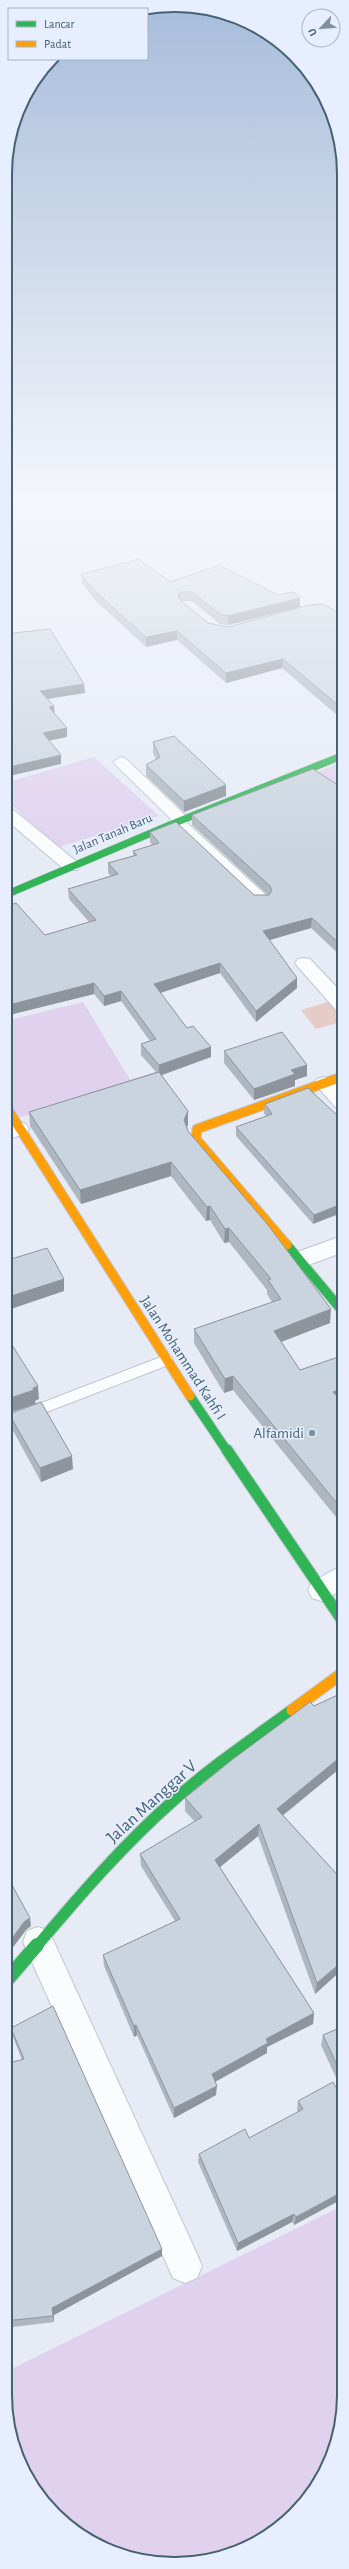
<svg xmlns="http://www.w3.org/2000/svg" width="349" height="2569" font-family="'Alegreya Sans',sans-serif">
	<rect width="100%" height="100%" fill="#e6ebf6"/>
	<g fill="#e0d2ef">
		<path d="M94,757L159,816L56,848L5,798V783Z"/>
		<path d="M344,761V806L308,776Z"/>
		<path d="M83,1002L135,1088L9,1120L5,1113V1021Z"/>
		<path d="M344,2205V2406L327,2469L286,2522L229,2555L164,2564L109,2551L54,2514L18,2459L5,2394V2372Z"/>
	</g>
	<path fill="#e6cbc7" d="M328,1002L344,1021L316,1029L301,1010Z"/>
	<g fill="none" stroke-linecap="round" stroke-linejoin="round">
		<g stroke="#bec8d2" stroke-width="2">
			<path id="lane" d="M166,1355L171,1356L173,1360L171,1364L5,1428V1417Z"/>
		</g>
		<g stroke="#bec8d2" stroke-width="2">
			<g id="street">
				<path d="M121,757L126,759L187,817L189,820L187,823L267,896L270,900L267,904H255L171,825L169,822L171,819L116,765L113,762Z"/>
				<path d="M5,806L11,808L77,862L79,866L77,870H65L5,819Z"/>
				<path d="M304,958L310,959L344,995V1013L337,1011L298,967L295,963L298,959Z"/>
				<path d="M324,1077L331,1079L344,1092V1110L337,1109L314,1083L317,1079Z"/>
				<path d="M19,1122L26,1124L29,1129L26,1134L5,1140V1126Z"/>
				<path d="M344,1235V1252L300,1268L292,1266L289,1260L292,1254Z"/>
				<path d="M344,1564V1589L321,1601L312,1598L308,1590L312,1582Z"/>
				<path d="M38,1927L49,1931L197,2254L202,2266L197,2278L185,2283L173,2278L23,1942L27,1931Z"/>
			</g>
		</g>
		<g stroke="#bfc9d4" stroke-width="8">
			<path id="fast-far3" d="M5,895L177,822L344,755"/>
		</g>
		<g stroke="#bfc9d4" stroke-width="11">
			<g id="fast-far2">
				<path d="M287,1245L344,1313"/>
				<path d="M190,1396L227,1451"/>
			</g>
		</g>
		<g stroke="#bfc9d4" stroke-width="13">
			<g id="fast-far1">
				<path d="M227,1450L344,1623"/>
				<path d="M37,1946C80,1895 124,1844 174,1800C211,1767 252,1739 292,1710"/>
			</g>
		</g>
		<g stroke="#bfc9d4" stroke-width="16">
			<path id="fast" d="M5,1982L37,1945"/>
		</g>
		<g stroke="#bfc9d4" stroke-width="11">
			<g id="slow-far1">
				<path d="M5,1105L190,1396"/>
				<path d="M287,1245L196,1139L197,1129L344,1076"/>
			</g>
		</g>
		<g stroke="#bfc9d4" stroke-width="13">
			<path id="slow" d="M292,1710L344,1672"/>
		</g>
		<use href="#lane" fill="#fbfcfe" fill-rule="evenodd"/>
		<use href="#street" fill="#fbfcfe" fill-rule="evenodd"/>
		<use href="#fast-far3" stroke="#30b455" stroke-width="7"/>
		<use href="#fast-far2" stroke="#30b455" stroke-width="9"/>
		<use href="#fast-far1" stroke="#30b455" stroke-width="11"/>
		<use href="#fast" stroke="#30b455" stroke-width="14"/>
		<use href="#slow-far1" stroke="#ff9f0a" stroke-width="9"/>
		<use href="#slow" stroke="#ff9f0a" stroke-width="11"/>
	</g>
	<g fill="#aeb6c0">
		<path d="M81,574L170,582L300,598V607L228,625L220,624L192,601H182L208,623L228,627L344,616V721L282,668L226,683L177,640L146,647L94,599L82,583Z"/>
		<path d="M341,600H344V613L340,610Z"/>
		<path d="M153,742L226,785V796L184,812L146,776V765L156,759L153,753Z"/>
		<path d="M344,789V959L311,928L269,940L297,988L256,1022L220,973L160,993L187,1028L211,1047V1057L162,1075L188,1125L187,1127L188,1131L330,1323L281,1342L300,1370L344,1355V1401L342,1402L344,1404V1527L233,1390L224,1393L194,1343V1329L272,1302L267,1294V1290L229,1242L224,1243L210,1220L206,1221L171,1176L81,1204L30,1126L29,1112L156,1072L141,1055V1044L150,1041L121,1001L104,1006L94,994L5,1016V907L45,935L89,922L69,899L68,889L111,876L108,873V863L133,856V851L152,845L150,842V832L254,895H268L192,825V815Z"/>
		<path d="M224,1051L307,1076L295,1080V1086L254,1100L224,1063Z"/>
		<path d="M265,1104L338,1116L313,1224L236,1136V1127L266,1116L264,1113Z"/>
		<path d="M9,1414L73,1469L41,1482L11,1427Z"/>
		<path d="M344,1692V1765L283,1815L344,1882V1968L315,1994L258,1836L220,1867L314,2013L313,2024L267,2047V2053L215,2082L216,2095L174,2118L137,2035L134,2037L104,1966L103,1955L175,1921L141,1866L140,1854L195,1822L185,1811V1798L314,1706Z"/>
		<path d="M344,2026V2093H343L321,2045L323,2035Z"/>
		<path d="M11,2028L162,2256L54,2315V2322L5,2328V2064L22,2060L13,2037Z"/>
		<path d="M298,2101H344V2198L294,2225L292,2222L237,2251L198,2162L199,2154L249,2138L298,2112L297,2110Z"/>
	</g>
	<g fill="#8d949c">
		<path d="M180,592V601L178,597Z"/>
		<path d="M300,598V607L228,625V616Z"/>
		<path d="M177,631V640L146,647V637Z"/>
		<path d="M283,659L282,668L226,683V673Z"/>
		<path d="M84,684L85,693L41,700L40,691Z"/>
		<path d="M54,706L55,715L49,707Z"/>
		<path d="M67,728V737L43,742V733Z"/>
		<path d="M61,755V764L5,777V768Z"/>
		<path d="M226,785V796L184,812V801Z"/>
		<path d="M312,918L311,928L263,942V931Z"/>
		<path d="M220,963V973L154,995V984Z"/>
		<path d="M297,978V988L256,1022V1011Z"/>
		<path d="M94,983V994L5,1016V1006Z"/>
		<path d="M121,991V1001L104,1006V996Z"/>
		<path d="M211,1047V1057L159,1076V1065Z"/>
		<path d="M307,1065V1076L295,1080V1086L254,1100V1089L291,1070Z"/>
		<path d="M188,1111V1125L184,1134V1120Z"/>
		<path d="M171,1162V1176L81,1204L80,1190Z"/>
		<path d="M344,1203V1212L313,1224L314,1215Z"/>
		<path d="M210,1206V1220L206,1221L207,1207Z"/>
		<path d="M229,1228V1242L224,1243L225,1229Z"/>
		<path d="M64,1279V1291L5,1311V1298Z"/>
		<path d="M331,1309L330,1323L273,1345L274,1331Z"/>
		<path d="M233,1376V1390L224,1393L225,1379Z"/>
		<path d="M38,1386L39,1399L35,1401L36,1404L5,1414V1400Z"/>
		<path d="M344,1388V1401L332,1405L333,1392Z"/>
		<path d="M72,1456L73,1469L41,1482L40,1468Z"/>
		<path d="M344,1754V1765L276,1821L277,1809Z"/>
		<path d="M259,1824L258,1836L214,1872L215,1860Z"/>
		<path d="M30,1918L31,1926L26,1930L5,1958V1948L24,1922Z"/>
		<path d="M344,1960V1968L315,1994L317,1983Z"/>
		<path d="M314,2013L313,2024L267,2047V2053L211,2084L212,2074L266,2039Z"/>
		<path d="M136,2025L137,2035L134,2037V2026Z"/>
		<path d="M217,2086L216,2095L174,2118V2108Z"/>
		<path d="M344,2191V2198L294,2225L296,2217Z"/>
		<path d="M294,2214L292,2222L237,2251L238,2243Z"/>
		<path d="M162,2249V2256L54,2315V2322L53,2316L52,2308Z"/>
	</g>
	<g fill="#cad4df" stroke="#8d949c">
		<path d="M139,559L170,582L219,565L278,595L293,592L300,598L228,616L220,614L192,592H180L178,597L180,600L208,623L228,627L309,605L323,604L344,616V710L283,659L226,673L177,631L146,637L94,590L81,574Z"/>
		<path d="M50,629L84,684L40,691L54,706L49,707L67,728L43,733L61,755L5,768V634Z"/>
		<path d="M174,736L226,785L184,801L146,765L160,757L153,742Z"/>
		<path d="M313,769L344,789V948L312,918L263,931L297,978L256,1011L220,963L154,984L187,1028L193,1026L211,1047L159,1065L141,1044L156,1039L121,991L104,996L94,983L5,1006V907L16,903L45,935L96,920L68,889L118,874L108,863L137,855L133,851L159,843L150,832L176,822L254,895H269L272,890L269,885L192,815Z"/>
		<path d="M282,1032L307,1065L291,1070L295,1074L254,1089L224,1051Z"/>
		<path d="M159,1072L188,1111L184,1120L188,1131L268,1225L331,1309L274,1331L300,1370L344,1355V1388L333,1392L344,1404V1512L233,1376L225,1379L194,1329L281,1299L268,1280L271,1279L229,1228L225,1229L210,1206L207,1207L171,1162L80,1190L29,1112Z"/>
		<path d="M308,1088L338,1116L343,1115H344V1203L314,1215L236,1127L272,1114L265,1104Z"/>
		<path d="M47,1248L64,1279L5,1298V1261Z"/>
		<path d="M5,1334L38,1386L33,1388L34,1390L5,1400Z"/>
		<path d="M41,1402L72,1456L40,1468L9,1414Z"/>
		<path d="M344,1692V1754L277,1809L344,1882V1960L317,1983L259,1824L215,1860L314,2013L266,2039L268,2043L212,2074L217,2086L174,2108L136,2025L134,2026L103,1955L180,1919L140,1854L202,1817L185,1798L233,1759L310,1702L314,1706Z"/>
		<path d="M5,1872L30,1918L24,1922L5,1948Z"/>
		<path d="M53,2006L162,2249L52,2308L53,2316L5,2321V2064L24,2059L11,2028Z"/>
		<path d="M344,2026V2080L323,2035Z"/>
		<path d="M333,2082L344,2101V2191L296,2217L294,2214L238,2243L199,2154L245,2129L249,2138L303,2109L298,2101Z"/>
	</g>
	<linearGradient id="sky" x2="0" y2="1"><stop stop-color="#a7bddb"/><stop offset="0.58" stop-color="#f4f6fb"/><stop offset="1" stop-color="#f4f6fb" stop-opacity="0"/></linearGradient>
	<rect width="349" height="861" fill="url(#sky)"/>
	<circle fill="#7e91a1" stroke="#e6eeff" stroke-width="1.5" cx="312" cy="1433" r="4"/>
	<g text-anchor="middle" dominant-baseline="central" stroke-width="3" stroke-linejoin="round" paint-order="stroke">
		<g font-size="13" fill="#466173" stroke="#e6eeff">
			<text transform="translate(113 834) rotate(-23)">Jalan Tanah Baru</text>
		</g>
		<g font-size="15" fill="#466173" stroke="#e6eeff">
			<text transform="translate(183 1358) rotate(57)">Jalan Mohammad Kahfi I</text>
		</g>
		<g font-size="15" fill="#466173" stroke="#e6eeff" text-anchor="end">
			<text x="304" y="1433">Alfamidi</text>
		</g>
		<g font-size="18" fill="#466173" stroke="#e6eeff">
			<text transform="translate(152 1802) rotate(-42)">Jalan Manggar V</text>
		</g>
	</g>
	<path d="M0 0H349V2569H0ZM174 12H175A162 162 0 0 1 337 174V2395A162 162 0 0 1 175 2557H174A162 162 0 0 1 12 2395V174A162 162 0 0 1 174 12Z" fill="#e6eeff" fill-rule="evenodd"/>
	<path fill="none" stroke="#466173" stroke-width="2" d="M174 12H175A162 162 0 0 1 337 174V2395A162 162 0 0 1 175 2557H174A162 162 0 0 1 12 2395V174A162 162 0 0 1 174 12Z"/>
	<rect x="8" y="8" width="140" height="52" fill="#e6eeff" stroke="#a6b6c7"/>
	<rect x="16" y="21" width="20" height="6" fill="#30b455" stroke="#a6b6c7"/>
	<text x="44" y="28" font-size="12" fill="#466173">Lancar</text>
	<rect x="16" y="41" width="20" height="6" fill="#ff9f0a" stroke="#a6b6c7"/>
	<text x="44" y="48" font-size="12" fill="#466173">Padat</text>
	<g transform="translate(321 28) rotate(244)"><circle r="19" fill="#e6eeff" stroke="#a6b6c7"/>
	<path d="M0-3L7 15L0 10L-7 15Z" fill="#7e91a1"/>
	<text y="-6" font-size="11" font-weight="bold" text-anchor="middle" fill="#466173">U</text>
	</g>
</svg>
